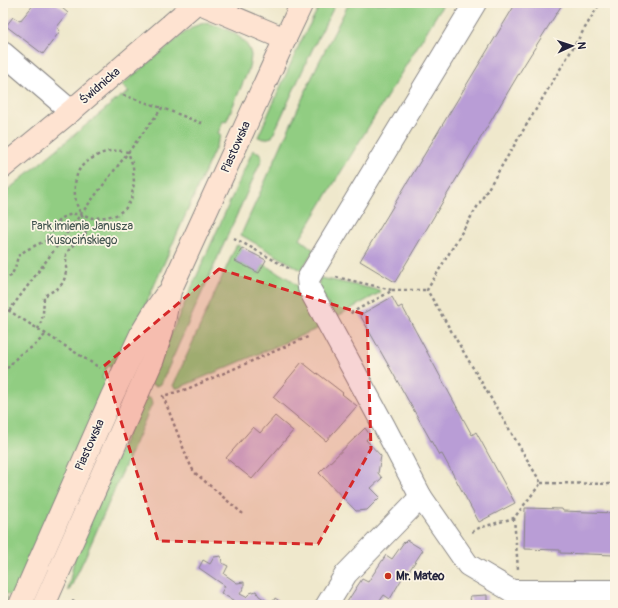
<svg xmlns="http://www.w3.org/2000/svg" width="618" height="608" font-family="Pangolin,sans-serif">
	<rect width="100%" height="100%" fill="#fcf5e5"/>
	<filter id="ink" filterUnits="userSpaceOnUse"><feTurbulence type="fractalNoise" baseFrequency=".025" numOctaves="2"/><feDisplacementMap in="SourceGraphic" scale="8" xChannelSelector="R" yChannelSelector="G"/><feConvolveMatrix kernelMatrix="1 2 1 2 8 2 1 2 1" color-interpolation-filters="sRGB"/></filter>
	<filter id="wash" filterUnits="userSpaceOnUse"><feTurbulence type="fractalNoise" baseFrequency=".012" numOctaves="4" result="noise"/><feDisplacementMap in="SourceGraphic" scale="16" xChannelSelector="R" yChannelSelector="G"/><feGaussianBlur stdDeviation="0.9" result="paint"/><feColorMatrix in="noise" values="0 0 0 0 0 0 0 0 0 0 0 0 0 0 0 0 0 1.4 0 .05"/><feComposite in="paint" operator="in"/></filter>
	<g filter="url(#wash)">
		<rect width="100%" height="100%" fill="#efe8cc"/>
		<g fill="#91cd82" stroke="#5a785e">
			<path d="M321,3H336L312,50L272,137L264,139L258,137L301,41Z"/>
			<path d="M349,3H444L300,239L314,250L301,270L241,235L317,66Z"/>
			<path d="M204,23C221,25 248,36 251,55C251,60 249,66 248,71L226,122L223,121L218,133L221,135L117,369L108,365L102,378L111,382L15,598L5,593L4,596L7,597V602L12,605H3V194L121,96L122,97L129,92L122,85L123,84L183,34L195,26Z"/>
			<path d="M253,150L260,153L262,159L161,384L156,386L149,383Z"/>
			<path d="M238,245L242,248L236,261L259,273L263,264L291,280L298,287L319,328L183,386L178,388H175L173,386L236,246Z"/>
			<path d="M321,278L379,290L381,292L336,317L319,290V279Z"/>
			<path d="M144,396L151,399L152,404L86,555L69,591L68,590L76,550Z"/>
		</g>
		<g id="blocks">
			<g fill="#b99dd6">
				<path d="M35,3H56L68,13L57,27L60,31L43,54L6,26L13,17L20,21Z"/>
				<path d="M516,3H563L524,65L395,282L360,261Z"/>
				<path d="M242,248L266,260L259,273L235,261Z"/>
				<path d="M392,297L398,308L402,306L472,435L476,432L515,503L479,522L442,454L439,455L360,315Z"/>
				<path d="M302,362L317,374V373L343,393L342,394L357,406L326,441L273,397Z"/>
				<path d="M275,416L293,431L252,479L226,458L253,427L260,433Z"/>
				<path d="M365,428L370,435L366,440L381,456L378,473L382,478L371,488L380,497L367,510L356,511L319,473Z"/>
				<path d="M525,508L562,509L563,511L615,513V555L560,553V550L524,549Z"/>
				<path d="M407,540L423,550L409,571L407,570L390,599L384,595L377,605H345L362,579L368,582L386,555L392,559L404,542V543Z"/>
				<path d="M221,556L222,563L228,566L224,574L237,583L244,582V587L240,594L246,597L250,593L256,591L259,596L272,604L275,598L285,605H241L221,593L225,586L199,568L203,560L210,564L214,557Z"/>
				<path d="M487,595V605H471L470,596Z"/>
			</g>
		</g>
	</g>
	<g filter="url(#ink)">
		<use href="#blocks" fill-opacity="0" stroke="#888584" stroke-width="1"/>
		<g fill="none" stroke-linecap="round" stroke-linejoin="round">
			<g stroke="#888584" stroke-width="24">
				<g id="street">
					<path d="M3,53L71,111"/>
					<path d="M421,497L384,426L309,288L308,279L475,3"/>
					<path d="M327,605L346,574L421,497L468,565L512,591H615"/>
				</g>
			</g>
			<g stroke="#888584" stroke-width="24">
				<g id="secondary">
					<path d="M200,3L285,39"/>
					<path d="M3,167L71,111L196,3"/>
					<path d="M20,605L112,396L141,334L156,309L165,296"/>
					<path d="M44,605L153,359L162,331L170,291L285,39L302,3"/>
				</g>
			</g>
			<g stroke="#888584" stroke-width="2.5" stroke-dasharray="3 3" stroke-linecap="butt">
				<path d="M123,95L162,108"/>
				<path d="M234,238L288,268"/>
				<path d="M336,277L392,290L388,293L349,314"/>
				<path d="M3,279L11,276L15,268L18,256L26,250L47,240L58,222L65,216L74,214H81L92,218L105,217L116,215L125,209L131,200L134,183L133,166L128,152C113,149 104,151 91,159C88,161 85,163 83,165C74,173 73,194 77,205C80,214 87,222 86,231C85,239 78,240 74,244C71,247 68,251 66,254C66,267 68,281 57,289C52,292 47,293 44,297C43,311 44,317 38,329"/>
				<path d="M392,290H427"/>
				<path d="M3,307L100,368"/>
				<path d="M9,311L81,214L162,108L204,124"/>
				<path d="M3,373L19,355L34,346L46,334"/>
				<path d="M541,483L615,484"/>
				<path d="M243,514L194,472L188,460L163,396L187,389L310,336"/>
				<path d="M514,518L518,569"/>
				<path d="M472,532L479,528L514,518L541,483L427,290L600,3"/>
				<path d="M72,601L80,605"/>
			</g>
			<use href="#street" stroke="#fff" stroke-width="22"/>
			<use href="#secondary" stroke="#fee3d1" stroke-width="22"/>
		</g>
	</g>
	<path fill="#d62828" fill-opacity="0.2" stroke="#d62828" stroke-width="3" stroke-dasharray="8 5" stroke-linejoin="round" d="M219,269L367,315L371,449L318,544L158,541L104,366Z"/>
	<circle fill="#c8321e" stroke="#fcf5e5" stroke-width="1.5" cx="388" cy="576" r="4"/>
	<g text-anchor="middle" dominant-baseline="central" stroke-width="3.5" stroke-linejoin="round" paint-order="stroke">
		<g font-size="12" fill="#22223b" stroke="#fcf5e5">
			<text transform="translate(100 86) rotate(-41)">Świdnicka</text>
			<text transform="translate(236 147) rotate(-66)">Piastowska</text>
			<text transform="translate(90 445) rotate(-66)">Piastowska</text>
		</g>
		<g font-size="12" fill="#435550" stroke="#fcf5e5">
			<text x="82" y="226">Park imienia Janusza<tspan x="82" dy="14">Kusocińskiego</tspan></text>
		</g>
		<g font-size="12" font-weight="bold" fill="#22223b" stroke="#fcf5e5" text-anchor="start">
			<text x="396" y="576">Mr. Mateo</text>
		</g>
	</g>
	<rect width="618" height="608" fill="none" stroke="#fcf5e5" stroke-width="16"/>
	<g transform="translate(572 46) rotate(87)" stroke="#fcf5e5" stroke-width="3" paint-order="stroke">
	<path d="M0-3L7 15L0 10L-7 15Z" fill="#22223b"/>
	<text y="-6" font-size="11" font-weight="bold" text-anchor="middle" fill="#22223b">N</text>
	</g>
</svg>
